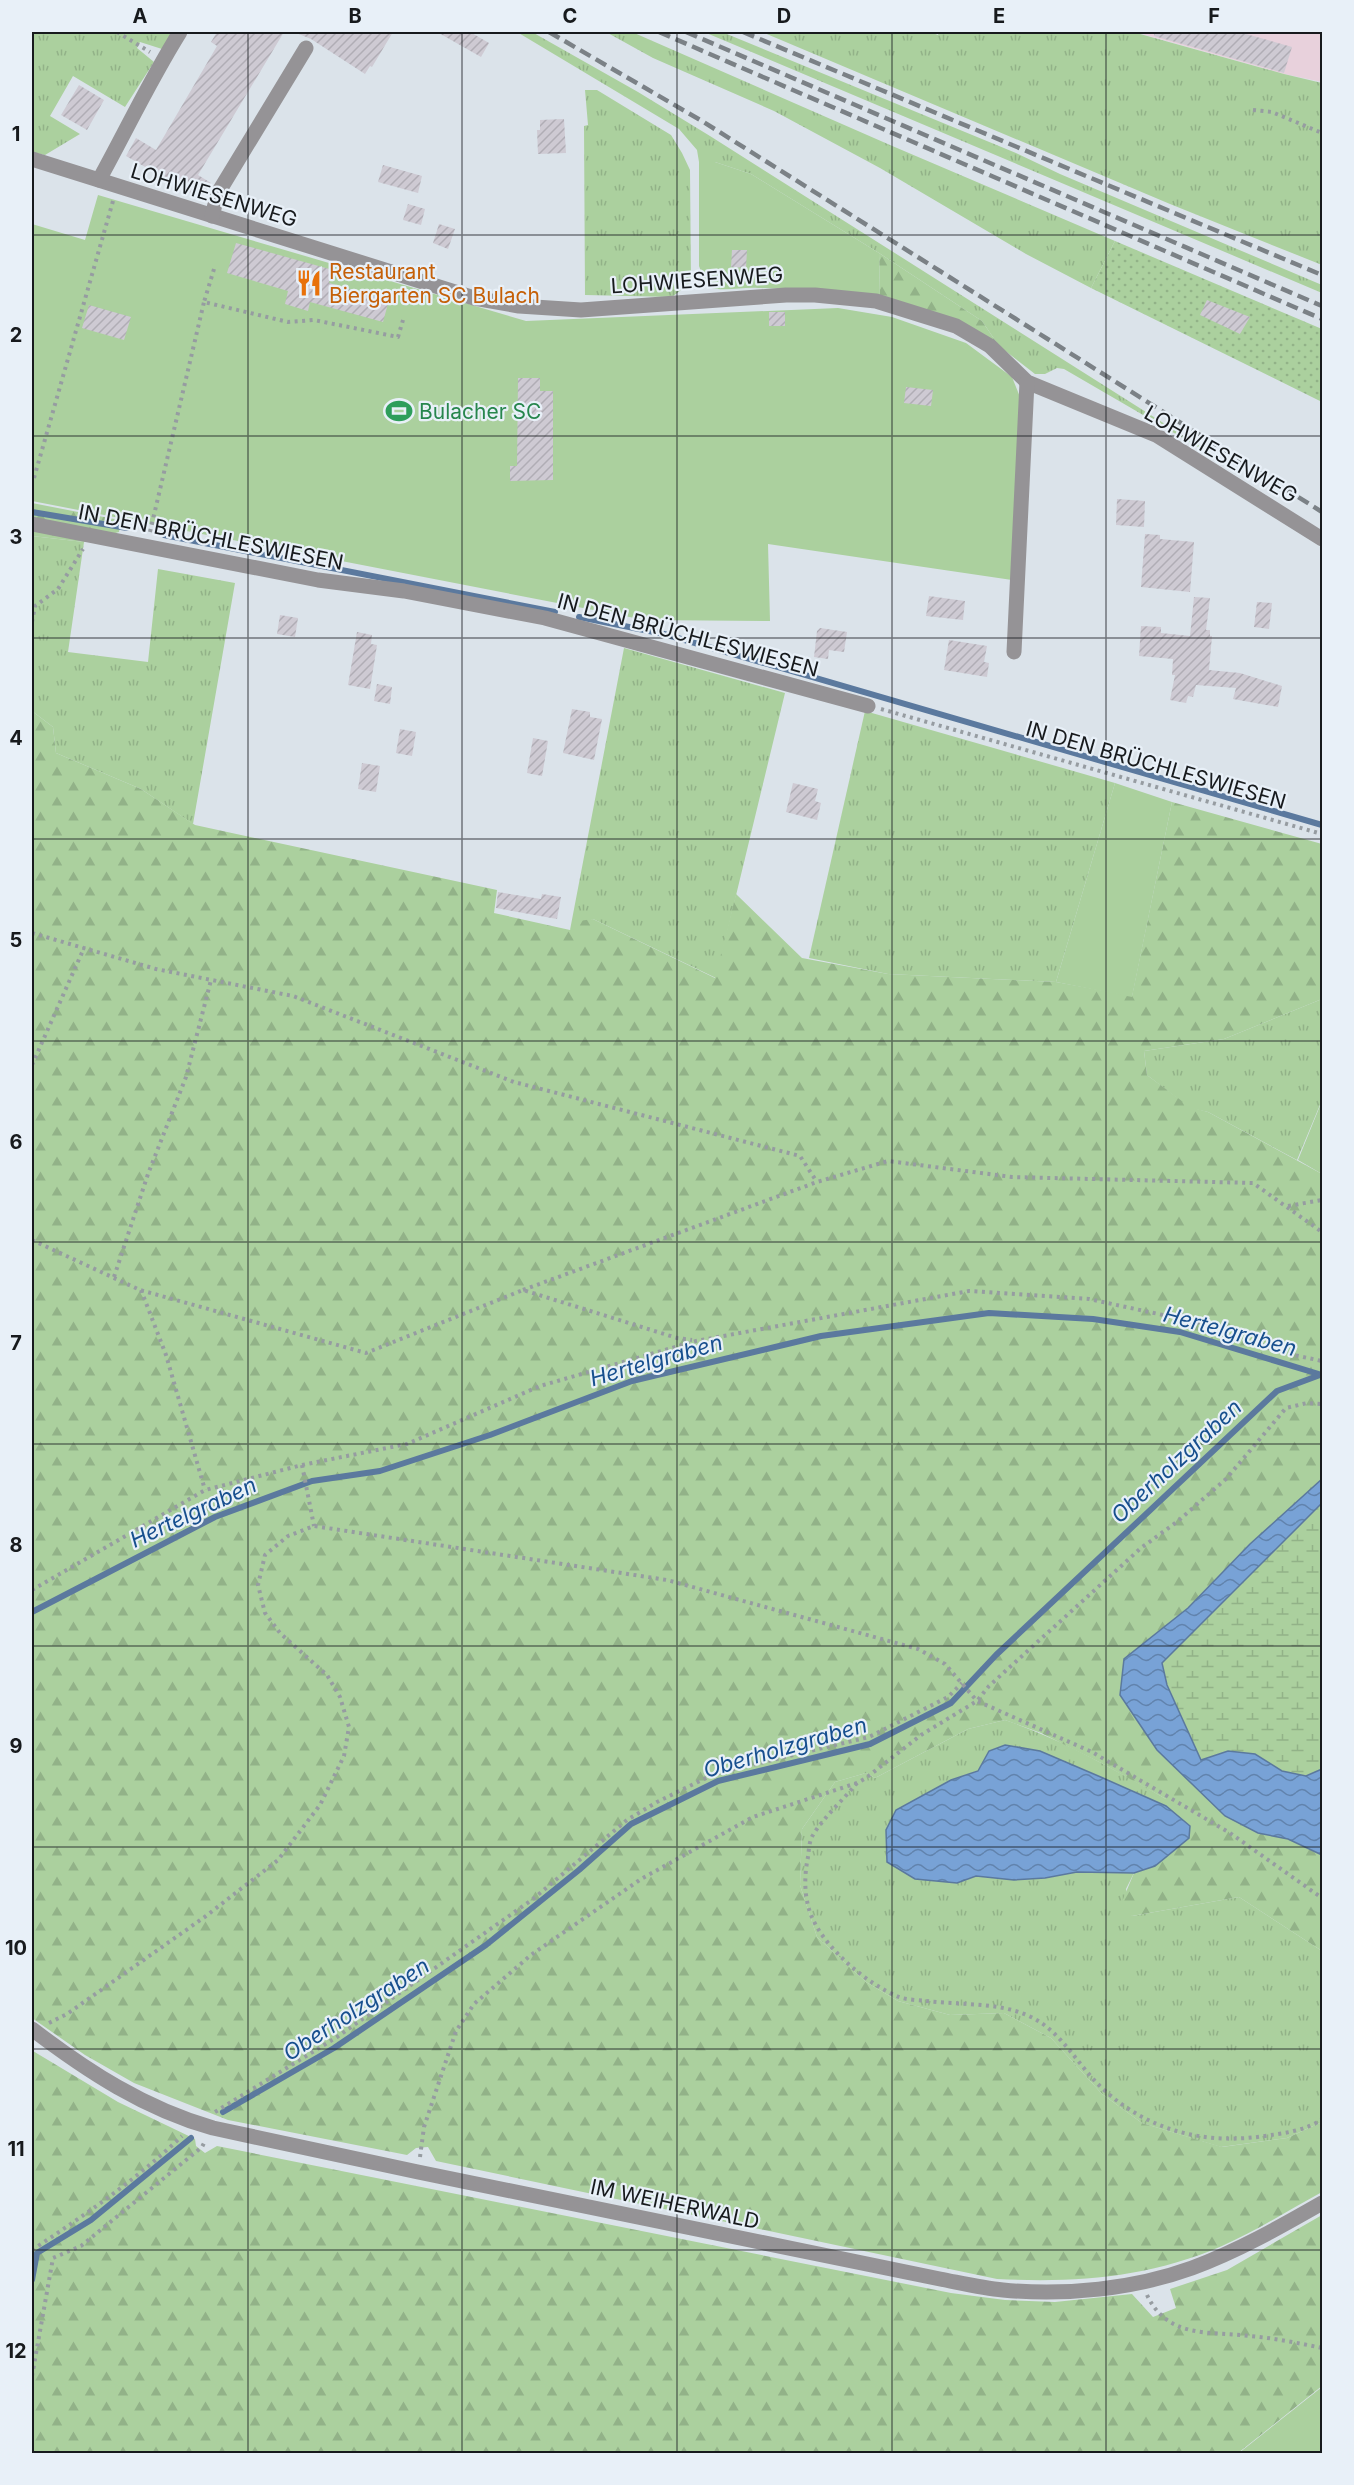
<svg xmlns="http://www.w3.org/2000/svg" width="1354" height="2485" font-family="Inter,sans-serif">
	<defs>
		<pattern id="grass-tufts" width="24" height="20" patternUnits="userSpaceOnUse" patternTransform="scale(1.5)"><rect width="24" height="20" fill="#abd09e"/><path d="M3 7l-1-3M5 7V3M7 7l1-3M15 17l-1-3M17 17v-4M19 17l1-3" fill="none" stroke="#92b288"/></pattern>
		<pattern id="forest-firs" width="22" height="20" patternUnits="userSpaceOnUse" patternTransform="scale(1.5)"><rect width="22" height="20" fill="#abd09e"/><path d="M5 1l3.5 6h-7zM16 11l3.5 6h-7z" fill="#92b288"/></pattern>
		<pattern id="wetland-marsh" width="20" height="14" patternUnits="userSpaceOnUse" patternTransform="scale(1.5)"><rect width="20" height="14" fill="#abd09e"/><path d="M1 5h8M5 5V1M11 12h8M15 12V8" fill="none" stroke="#92b288"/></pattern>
		<pattern id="park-dots" width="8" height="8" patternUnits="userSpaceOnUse" patternTransform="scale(1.5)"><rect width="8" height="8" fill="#abd09e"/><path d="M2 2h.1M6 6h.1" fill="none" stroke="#92b288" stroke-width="1.8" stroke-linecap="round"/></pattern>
		<pattern id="water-waves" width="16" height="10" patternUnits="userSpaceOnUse" patternTransform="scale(1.5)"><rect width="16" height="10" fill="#78a2d6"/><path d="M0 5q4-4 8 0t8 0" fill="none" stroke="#6183ad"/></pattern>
		<pattern id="building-hatch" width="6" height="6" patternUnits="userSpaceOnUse" patternTransform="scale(1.5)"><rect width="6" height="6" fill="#cecad3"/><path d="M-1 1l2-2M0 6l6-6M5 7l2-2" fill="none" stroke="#b0adb5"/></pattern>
	</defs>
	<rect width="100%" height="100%" fill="#dbe3ea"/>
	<path fill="#e8d1dc" d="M1135,32H1322V82L1284,74Z"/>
	<g fill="url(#grass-tufts)">
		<path d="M32,32H174L162,49L140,42L137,48L154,62L125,107L73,76L50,116L80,134L45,155L32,152Z"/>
		<path d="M517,32H532L638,92L710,136L1236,469L1064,369L1057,368L1045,374H1035L999,346L982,321L879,253L751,174L715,162H699L697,150L679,129Z"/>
		<path d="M606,32H632L890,145L1115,241L1091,288L1026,254L880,168L774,111L653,58Z"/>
		<path d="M704,32H722L1016,153L1060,174L1322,285V293Z"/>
		<path d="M762,32H930L938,35L939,32H1133L1284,74L1322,83V265L1170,204Z"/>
		<path d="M585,90H597L671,135L682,153L690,170L691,282L672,297L585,295L584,126L588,125Z"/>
		<path d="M32,536L84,542L68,652L148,662L158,569L235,583L193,824L141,789L56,753L53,727L32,711Z"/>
		<path d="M624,648L785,693L716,978L593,919L570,930Z"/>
		<path d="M865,711L1115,783L1056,982L888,974L809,958Z"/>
		<path d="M1322,999V1100L1297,1160L1208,1112L1190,1108L1147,1075L1144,1051L1224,1039Z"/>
		<path d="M1005,1720C1061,1739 1114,1769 1166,1799V1806L1040,1751L1005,1745L989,1751L978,1771L951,1780L915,1879L957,1883L976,1876L1014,1880L1045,1878L1077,1872L1134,1873L1126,1889L1132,1916L1239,1897L1322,1951V2122L1287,2138L1221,2147L1142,2123L1102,2094L1051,2038L1004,2013L950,2015L898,2001L866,1982L817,1937L800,1885L802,1829L835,1782L866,1773L875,1778L968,1729Z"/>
	</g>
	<g fill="url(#forest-firs)">
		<path d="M879,253L982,321L999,346L880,297Z"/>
		<path d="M32,503L114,519L120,524L119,532L84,542L32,536Z"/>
		<path d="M32,711L53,727L56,753L141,789L195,825L497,890L494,913L570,930L579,921L593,919L715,978L736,894L802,958L888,974L1056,982L1132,996L1172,802L1322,844V999L1224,1039L1144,1051L1147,1075L1190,1107L1208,1112L1322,1174V1479L1250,1544L1188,1608L1124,1659L1258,1833L1288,1839L1322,1855V1951L1239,1897L1132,1916L1121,1904L1134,1873L1155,1866L1190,1826L1166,1806V1799L1103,1764L1041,1733L1005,1720L968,1729L875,1778L866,1773L835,1782L802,1829L800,1885L817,1937L866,1982L898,2001L950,2015L1004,2013L1051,2038L1102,2094L1142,2123L1222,2147L1287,2138L1322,2122V2192C1289,2210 1256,2231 1222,2246C1148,2278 1075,2283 997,2279L436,2161L428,2147L416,2148L407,2155L228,2120L134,2083L85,2055L32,2018Z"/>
		<path d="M33,2051L118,2102L195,2139L196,2146L205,2153L217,2146L951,2293L1005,2300L1055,2302L1132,2294L1153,2317L1176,2308L1170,2289L1227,2270L1322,2215V2386L1238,2453H32Z"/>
	</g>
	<path fill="url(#wetland-marsh)" d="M1322,1503V1769L1306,1776L1282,1771L1255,1754L1228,1751L1201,1760L1167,1685L1162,1663Z"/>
	<path fill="url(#park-dots)" d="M1115,241L1322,329V402L1091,288Z"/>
	<g fill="#abd09e">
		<path d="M699,162H715L751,174L879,253L880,297C839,293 799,289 758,288C741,287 724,292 707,287L699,266Z"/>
		<path d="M98,195L526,321L838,308L892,317L966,343L1012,377L1020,397L1012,580L768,544L770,621L645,620L32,501V224L85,240Z"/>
		<path d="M1115,783L1172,802L1132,997L1056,982Z"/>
		<path d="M1322,1101V1174L1298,1160Z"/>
		<path d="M1322,2387V2453H1239Z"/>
	</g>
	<g fill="url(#water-waves)" stroke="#5b799e" stroke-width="1.5">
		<path d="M1322,1479V1503L1162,1663L1167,1685L1201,1760L1228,1751L1255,1754L1282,1771L1306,1776L1322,1769V1855L1288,1839L1258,1833L1225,1816L1157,1750L1120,1695L1124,1659L1188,1608L1250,1544Z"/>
		<path d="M1005,1745L1040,1751L1103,1778L1166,1806L1190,1826L1189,1838L1155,1866L1134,1873L1077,1872L1045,1878L1014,1880L976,1876L957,1883L915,1879L887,1862L886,1830L896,1810L951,1780L978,1771L989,1751Z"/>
	</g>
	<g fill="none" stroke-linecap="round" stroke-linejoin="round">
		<g stroke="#5b799e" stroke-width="6">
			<path d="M32,512L127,528"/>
			<path d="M164,535L555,612"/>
			<path d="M579,617L664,634L1322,825"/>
			<path d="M32,1612L215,1517L312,1481L380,1471L490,1435L632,1381L821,1336L989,1313L1093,1319L1180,1332L1322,1375"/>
			<path d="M223,2112L334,2048L486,1945L579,1870L631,1824L718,1781L870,1744L951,1703L996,1655L1277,1391L1320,1375"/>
			<path d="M32,2280L37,2253L91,2220L191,2138"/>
		</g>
	</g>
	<g fill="url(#building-hatch)">
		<path d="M217,32H284L198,175L211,183L201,199L126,156L136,138L156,150L217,46L211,42Z"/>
		<path d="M294,32H393L372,67L370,66L365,74L311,39Z"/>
		<path d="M437,32H470L489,43L481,57Z"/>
		<path d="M1154,32H1239L1292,47L1284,73L1154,36Z"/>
		<path d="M79,85L104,100L87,130L61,115Z"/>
		<path d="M564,119L566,153L538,154L537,130H540V120Z"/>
		<path d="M383,165L422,176L418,193L378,182Z"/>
		<path d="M408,204L425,209L421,225L403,220Z"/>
		<path d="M439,224L455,229L448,249L433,243Z"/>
		<path d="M236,243L333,270L329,283L389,300L383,322L310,302L308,311L285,304L288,291L227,273Z"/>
		<path d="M732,250H747L746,268L731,267Z"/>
		<path d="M1207,300L1250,317L1240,334L1200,315Z"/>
		<path d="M89,305L131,317L124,340L82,328Z"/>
		<rect x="769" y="312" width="16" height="14"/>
		<path d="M518,378H540V391H553V480L510,481V466H517Z"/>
		<path d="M906,387L933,390L931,406L904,403Z"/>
		<path d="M1117,499L1145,501L1144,527L1116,525Z"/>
		<path d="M1145,534L1160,535V539L1194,542L1190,592L1141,587Z"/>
		<path d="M929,596L965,601L963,620L926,616Z"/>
		<path d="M1194,597L1210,598L1206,630H1210V636H1212L1209,670L1240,673L1282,686L1278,707L1233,699L1236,688L1196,685L1193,697L1188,696L1186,703L1170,700L1175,675H1172L1173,659L1139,656L1141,626L1161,627V633L1190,636Z"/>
		<path d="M1257,602L1272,603L1269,629L1254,627Z"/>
		<path d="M280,615L298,618L295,637L277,634Z"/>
		<path d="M820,628L847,632L844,652L829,650L828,659L814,657L817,631Z"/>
		<path d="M357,632L372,635L371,644L377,645L370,689L348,685Z"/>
		<path d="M949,640L987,646L984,662L989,663L987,677L944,670Z"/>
		<path d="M377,684L392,687L390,704L374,701Z"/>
		<path d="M572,709L590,712V717L602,719L594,760L563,753Z"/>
		<path d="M400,729L416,732L412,756L396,753Z"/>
		<path d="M533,738L548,741L542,776L527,773Z"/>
		<path d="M362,763L380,766L376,792L358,789Z"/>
		<path d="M793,783L818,789L815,801L821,803L817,820L786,812Z"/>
		<path d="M498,892L541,899L542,894L561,897L557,919L496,908Z"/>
	</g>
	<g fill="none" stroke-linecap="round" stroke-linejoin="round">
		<g stroke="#969ca1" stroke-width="4" stroke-dasharray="3 4.5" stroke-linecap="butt">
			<path d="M117,32L150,52"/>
			<path d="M1253,110L1272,112L1322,133"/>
			<path d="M214,269L204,302L288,322L314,320L398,337L403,320"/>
			<path d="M34,478L113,201"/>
			<path d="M150,532L204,302"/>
			<path d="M32,622L35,606L58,589L83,549"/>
			<path d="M881,709L1322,834"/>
			<path d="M32,933L156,969L293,996L514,1082L800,1156L817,1182"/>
			<path d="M32,1065L84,948"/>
			<path d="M1288,1206L1322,1200"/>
			<path d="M32,1240L140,1290L366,1353L523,1290L677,1338L692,1340"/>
			<path d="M114,1277L148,1174L186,1077L211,980"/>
			<path d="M141,1290L166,1355L205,1490"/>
			<path d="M523,1290L817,1182L888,1161L1012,1177L1253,1183L1322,1232"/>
			<path d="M302,1465L314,1526"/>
			<path d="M32,1590L205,1490L302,1465L407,1444L540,1386L696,1341L969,1291L1089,1299L1223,1328L1275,1351L1322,1361"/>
			<path d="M857,1783C844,1799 823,1818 813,1835C809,1841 809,1850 808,1857C804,1876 804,1897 811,1915C824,1948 867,1984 899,1997C907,2000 918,2000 926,2001C960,2005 998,2002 1029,2016C1062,2031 1077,2065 1103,2089C1150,2132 1208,2146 1271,2135C1287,2133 1309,2129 1322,2119"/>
			<path d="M49,2023L67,2014L206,1916L278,1860L320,1805L344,1756L349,1727L340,1697L327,1675L280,1633L265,1613L258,1585L265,1555L288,1536L314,1526L667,1580L918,1649L945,1664L977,1701L1092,1752L1230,1833L1322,1898"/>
			<path d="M215,2112L337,2037L533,1899L627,1820L657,1802L714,1774L869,1737L948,1697L962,1683"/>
			<path d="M420,2157L424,2127L456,2031L474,2004L531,1955L641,1879L753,1817L857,1783L866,1778L921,1735L977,1701L989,1686L1141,1548L1178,1521L1226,1479L1286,1408L1307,1403L1322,1404"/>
			<path d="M32,2250C85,2215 136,2180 182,2136"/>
			<path d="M1147,2295C1168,2339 1209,2331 1249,2336C1274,2338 1298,2343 1322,2348"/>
			<path d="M32,2376L53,2258L81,2246L202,2147L205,2141"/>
		</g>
		<g stroke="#959396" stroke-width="15">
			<path d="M32,159L474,298L519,306L581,310L786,295H815L876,301L956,326L990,346L1027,382L1156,435L1322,539"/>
			<path d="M99,180C126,131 150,80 180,32"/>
			<path d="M212,216L218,193L306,48"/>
			<path d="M32,524L318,580L404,591L545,618L868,706"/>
			<path d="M1014,652L1027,382"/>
			<path d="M32,2029C87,2071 145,2109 213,2128L418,2172L940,2279C961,2283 982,2288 1003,2290C1065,2296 1134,2289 1192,2268C1238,2251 1280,2227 1322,2203"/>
		</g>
		<g stroke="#7b8186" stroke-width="4.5" stroke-dasharray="12 6" stroke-linecap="butt">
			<path d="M549,32L702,121L1322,512"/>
			<path d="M659,32L1322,319"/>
			<path d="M686,32L1322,306"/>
			<path d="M743,32L1322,275"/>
		</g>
	</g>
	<path fill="none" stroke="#171a1d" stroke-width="1.5" stroke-opacity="0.55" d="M248,32V2454M462,32V2454M677,32V2454M892,32V2454M1106,32V2454M32,235H1322M32,436H1322M32,638H1322M32,839H1322M32,1041H1322M32,1242H1322M32,1444H1322M32,1646H1322M32,1847H1322M32,2049H1322M32,2250H1322"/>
	<defs>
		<g id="restaurant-bare" transform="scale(2.07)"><path d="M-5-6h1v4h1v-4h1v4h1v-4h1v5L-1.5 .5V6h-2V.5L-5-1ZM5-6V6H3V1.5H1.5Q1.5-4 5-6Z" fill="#e8710a" stroke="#e8f0f8" stroke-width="2.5" paint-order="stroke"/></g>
		<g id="stadium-bare" transform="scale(2.07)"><path d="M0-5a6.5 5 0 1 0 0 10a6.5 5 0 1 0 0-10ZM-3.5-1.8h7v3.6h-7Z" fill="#2e9e5b" stroke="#e8f0f8" stroke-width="2.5" paint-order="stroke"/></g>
	</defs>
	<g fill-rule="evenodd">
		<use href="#restaurant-bare" x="309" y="283"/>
		<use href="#stadium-bare" x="399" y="411"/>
	</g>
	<g text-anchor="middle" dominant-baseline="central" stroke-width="4.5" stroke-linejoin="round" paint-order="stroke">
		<g font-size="21" fill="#171a1d" stroke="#e8f0f8">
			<text transform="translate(214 195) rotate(17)">LOHWIESENWEG</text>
			<text transform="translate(697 280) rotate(-4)">LOHWIESENWEG</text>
			<text transform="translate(1221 454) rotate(30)">LOHWIESENWEG</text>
			<text transform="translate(211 537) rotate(11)">IN DEN BRÜCHLESWIESEN</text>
			<text transform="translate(688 635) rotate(15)">IN DEN BRÜCHLESWIESEN</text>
			<text transform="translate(1156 765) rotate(16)">IN DEN BRÜCHLESWIESEN</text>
			<text transform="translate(675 2204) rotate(12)">IM WEIHERWALD</text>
		</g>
		<g font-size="21" fill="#c56008" stroke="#e8f0f8" text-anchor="start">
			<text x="329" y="271">Restaurant<tspan x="329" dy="24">Biergarten SC Bulach</tspan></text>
		</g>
		<g font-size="21" fill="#27864d" stroke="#e8f0f8" text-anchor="start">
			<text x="419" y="411">Bulacher SC</text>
		</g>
		<g font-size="22" font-style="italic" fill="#174f8e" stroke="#e8f0f8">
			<text transform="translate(1230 1331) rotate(15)">Hertelgraben</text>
			<text transform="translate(656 1360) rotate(-16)">Hertelgraben</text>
			<text transform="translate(1176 1461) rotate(-43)">Oberholzgraben</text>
			<text transform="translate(193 1512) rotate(-25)">Hertelgraben</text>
			<text transform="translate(785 1747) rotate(-16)">Oberholzgraben</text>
			<text transform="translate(356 2009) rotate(-33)">Oberholzgraben</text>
		</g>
	</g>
	<rect width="1354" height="2485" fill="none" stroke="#e8f0f8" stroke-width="66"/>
	<rect x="33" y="33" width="1288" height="2419" fill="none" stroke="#171a1d" stroke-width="2"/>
	<g font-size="20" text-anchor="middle" font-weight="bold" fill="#171a1d">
		<text x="140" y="23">A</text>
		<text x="355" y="23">B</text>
		<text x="570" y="23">C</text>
		<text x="784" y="23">D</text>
		<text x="999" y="23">E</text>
		<text x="1214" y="23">F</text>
		<text x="16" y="141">1</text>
		<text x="16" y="342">2</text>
		<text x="16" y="544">3</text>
		<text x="16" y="745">4</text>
		<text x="16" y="947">5</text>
		<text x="16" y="1149">6</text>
		<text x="16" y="1350">7</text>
		<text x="16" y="1552">8</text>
		<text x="16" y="1753">9</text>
		<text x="16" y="1955">10</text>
		<text x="16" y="2156">11</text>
		<text x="16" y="2358">12</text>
	</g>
</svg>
